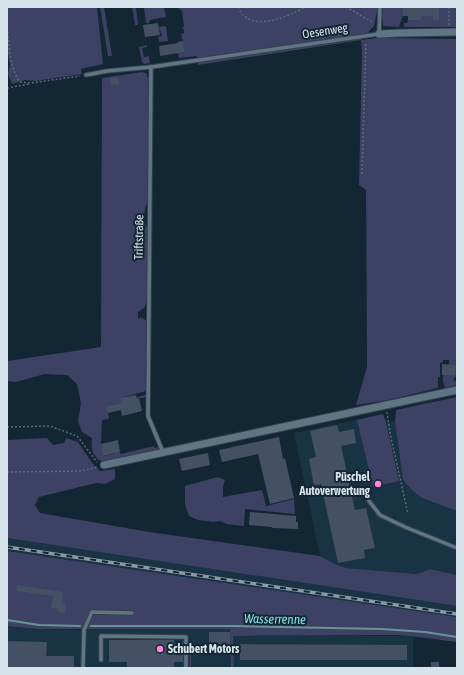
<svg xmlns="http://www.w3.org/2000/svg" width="464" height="675" font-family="'Asap Condensed',sans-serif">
	<rect width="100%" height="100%" fill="#122633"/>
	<g fill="#183343">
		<path d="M434,401L451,508L457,511V575L430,569L416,574L346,568L337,565L320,556L294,433L383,414L387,422L395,421L396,410Z"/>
		<path d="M7,538L457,606V617L7,551Z"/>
		<path d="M7,626L39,629L87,630L90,629H233V636H410L413,637V668H7Z"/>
	</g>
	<g fill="#3d4163">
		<path d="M7,7H97L103,64L81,69L82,74L36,81L25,80L12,84L8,74L10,65L7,50Z"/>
		<path d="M100,7H104L112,56H108Z"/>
		<path d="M132,7H136L138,25H135Z"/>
		<path d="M144,7H164L166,17L150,20L149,23H146Z"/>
		<path d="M178,7H378L374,26L361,40L378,38L457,39V376L454,377V381H457V385L445,388L443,381V375H455V365H449V360H443V362L440,363V377H438V388L388,400L356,405L367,367V352L366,190L359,185L362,50L361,40L198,65L197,56L179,58L178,53L185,52L181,34L184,33V29H182L184,26L182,11L178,8Z"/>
		<path d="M383,7H403V16L399,27L383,26L382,15Z"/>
		<path d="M427,7H457V27H404V23H407L408,20H421V16H427Z"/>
		<path d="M165,26L166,27L168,41L159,42L158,37L162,36L159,27Z"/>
		<path d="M147,45V47L142,48L144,57L149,56L150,63L144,64L142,62L139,47Z"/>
		<path d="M142,72L146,73L149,81L148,201C143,210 143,221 148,230L147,301L144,308L138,312V319L141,317L147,321L146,391L121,398V401L146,395V397L107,406L109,419L102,420L101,444L104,456L120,452L121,454L154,446L155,448L158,447V450L103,462C92,457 91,449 92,438L82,432L78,421L81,403L77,384L67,375L45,374L16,382L7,381V361L101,347L102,78Z"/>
		<path d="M457,397V511L422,498L413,491L403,480L395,421L396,410Z"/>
		<path d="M383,414L386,423L399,481L373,487L357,420Z"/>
		<path d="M47,438L53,445L64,443L66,438L78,442L93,464L100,471L115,469V479L105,484L96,483L39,497L35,505L40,513L149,532L320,556L337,565L346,568L416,574L430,569L457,575V606L7,538V440Z"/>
		<path d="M218,477L225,480L223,487V497L262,490L266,506L294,499L295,514L245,509L244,526L227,524L220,521L213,522L198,520L189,516L185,504V486Z"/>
		<path d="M7,551L457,617V642L410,636L396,635L233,636L234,668H231L230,629H39L7,626Z"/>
		<path d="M192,646H209V649H191V668H190L189,648Z"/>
	</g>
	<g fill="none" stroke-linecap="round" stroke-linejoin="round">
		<g stroke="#679498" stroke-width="2">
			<path d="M7,620L39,625L80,626"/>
			<path d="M91,626H234L382,629L425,632L457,637"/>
		</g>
	</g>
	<g fill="#445063">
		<path d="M403,7L439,8V20H433V16H421V20H408V16H403Z"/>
		<path d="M158,23L160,35L145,37L143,25Z"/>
		<path d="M183,41L185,52L160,56L159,46L178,43L177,42Z"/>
		<path d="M118,77L119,84L111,85L110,78Z"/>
		<path d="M442,364L455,365V375H442Z"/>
		<path d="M136,395L137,399H139L142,411L122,416L121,410L108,413L106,406L121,403L120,398Z"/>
		<path d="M337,425L339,432L354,429L356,443L341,446L355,510L366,508L375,548L364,550L365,558L338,563L321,484L314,486L309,459L316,457L310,431Z"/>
		<path d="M279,437L283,459L285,458L294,498L270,504L258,454L222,462L219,450Z"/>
		<path d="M118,440L120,452L103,456L101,444Z"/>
		<path d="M208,453L210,465L182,471L179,459Z"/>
		<path d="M250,512L296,516V522H298V529L272,528V527L249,525Z"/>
		<path d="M17,585L63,592L62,603L66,604L65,613L57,612L58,609L51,608L53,596L16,591Z"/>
		<path d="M209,632H230V644L407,645V660H240V651H209Z"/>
		<path d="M109,640H174V643H183V662H174V668H127V662H109Z"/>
		<path d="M7,641L47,642L46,656H74V668H7Z"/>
		<rect x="431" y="662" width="8" height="6"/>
	</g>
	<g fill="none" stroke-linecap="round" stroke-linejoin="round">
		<g stroke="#33414c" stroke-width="5.5">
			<g id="service">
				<path d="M86,75L107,71L151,67"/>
				<path d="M163,452L148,416L151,67L379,34L380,7"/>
				<path d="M369,501L380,515L405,527L457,548"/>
				<path d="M101,660V636L186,637V668"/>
				<path d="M83,668L84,630L92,612L132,613"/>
			</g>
		</g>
		<g stroke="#33414c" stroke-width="9">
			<g id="minor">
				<path d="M379,34L401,33L457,32"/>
				<path d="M104,465L457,390"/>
			</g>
		</g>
		<g stroke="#5a6b76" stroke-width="1.5" stroke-dasharray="2 2" stroke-linecap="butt">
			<path d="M238,7C249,34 288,17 305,7"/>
			<path d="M346,7L374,23"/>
			<path d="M449,25V7"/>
			<path d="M7,28C10,46 9,67 20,82L31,83L80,76"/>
			<path d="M7,88L29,84"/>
			<path d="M362,174L366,42"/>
			<path d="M387,412L390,433L408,514"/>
			<path d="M7,427L50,426L77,436L97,462"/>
			<path d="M7,472L81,471L98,467"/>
		</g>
		<use href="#service" stroke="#5f7584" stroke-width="3.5"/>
		<use href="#minor" stroke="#5f7584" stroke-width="7"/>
		<g stroke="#8b9aa4" stroke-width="3.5">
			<path id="rail" d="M7,547L457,614"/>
		</g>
		<use href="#rail" stroke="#122633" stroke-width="2" stroke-dasharray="6" stroke-linecap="butt"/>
	</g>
	<g fill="#fe85e0" stroke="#122633" stroke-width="1.5">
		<circle cx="378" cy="484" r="4"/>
		<circle cx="160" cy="649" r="4"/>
	</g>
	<g text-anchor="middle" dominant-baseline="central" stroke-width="4" stroke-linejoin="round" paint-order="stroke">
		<g font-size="12" fill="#d6e3eb" stroke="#122633">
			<text transform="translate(325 31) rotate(-9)">Oesenweg</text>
			<text transform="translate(139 237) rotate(-89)">Triftstraße</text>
		</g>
		<g font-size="12" font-weight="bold" fill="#d6e3eb" stroke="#122633" text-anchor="end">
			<text x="370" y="477">Püschel<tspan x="370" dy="14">Autoverwertung</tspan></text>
			<text x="168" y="649" text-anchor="start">Schubert Motors</text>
		</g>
		<g font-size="13" font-style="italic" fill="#81e1e5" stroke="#122633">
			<text transform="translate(275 619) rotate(1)">Wasserrenne</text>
		</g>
	</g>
	<rect width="464" height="675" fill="none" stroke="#d6e3eb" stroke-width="16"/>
</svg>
